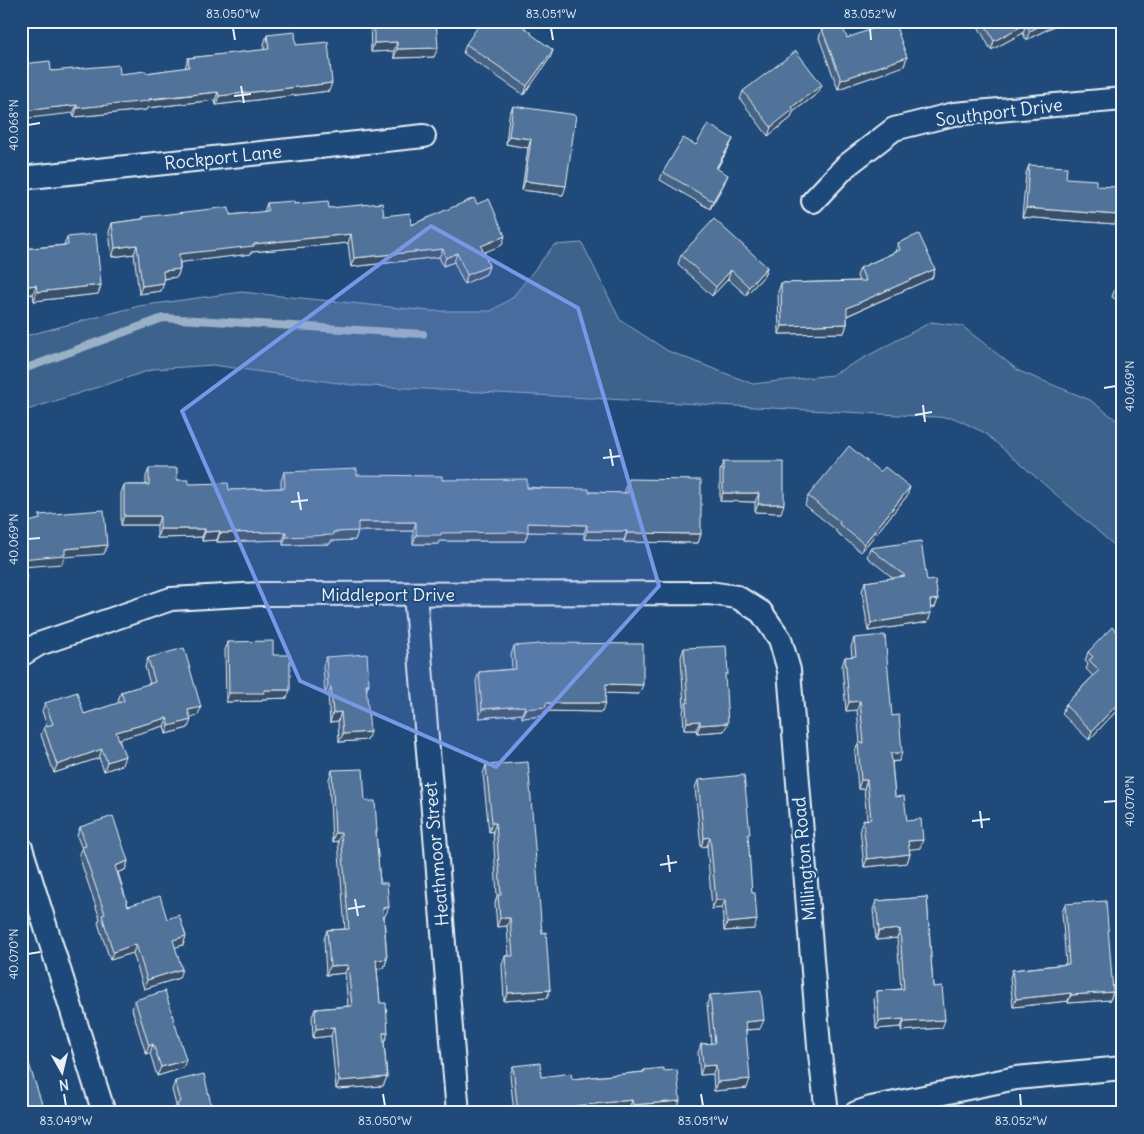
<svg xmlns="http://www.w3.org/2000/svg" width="1144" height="1134" font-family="Delius,sans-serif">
	<rect width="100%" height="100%" fill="#1f4a7a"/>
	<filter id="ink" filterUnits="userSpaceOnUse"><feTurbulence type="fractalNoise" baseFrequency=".02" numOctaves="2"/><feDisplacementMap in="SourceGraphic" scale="10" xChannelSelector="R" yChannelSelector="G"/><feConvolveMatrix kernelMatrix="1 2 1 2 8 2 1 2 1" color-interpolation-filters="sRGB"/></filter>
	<g filter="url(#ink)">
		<path fill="#3c628c" stroke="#92aac2" d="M582,243L620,320L668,351L753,384L832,375L931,322L962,326L1019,371L1090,400L1123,425V553L985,433L954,418L352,385L213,365L154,369L21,412V337L139,306L241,292L430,311H491L512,298L554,245Z"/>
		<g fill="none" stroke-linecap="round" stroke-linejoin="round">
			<path stroke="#9ab0c7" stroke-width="8" d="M21,370L163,318L423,334"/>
			<g stroke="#e8f1f8" stroke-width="26">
				<g id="minor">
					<path d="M21,178L424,136"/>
					<path d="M813,201L846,166L894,129L954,114L1123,99"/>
					<path d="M415,594L458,1113"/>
					<path d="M21,655L39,644L171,599L261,594L709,593L737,597L761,612L780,639L789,670L819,1046L827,1113"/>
					<path d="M21,848L104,1113"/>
					<path d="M856,1113L871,1108L1016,1078L1123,1068"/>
				</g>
			</g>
			<use href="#minor" stroke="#1f4a7a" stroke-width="22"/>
		</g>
		<g fill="#466384" stroke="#e8f1f8">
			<path d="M370,21H436L434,57L394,58V51L371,52Z"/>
			<path d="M982,21H1059L1058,24L1026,40L1023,33L991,50L979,28Z"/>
			<path d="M1117,21H1123V34L1118,35Z"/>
			<path d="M822,29L907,57L904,66L838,89L819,38Z"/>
			<path d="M267,35L296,45L329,91L216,105L215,100L147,108L146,110L74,117L73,113L51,71L120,74L146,73L185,68L188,58L264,50V44Z"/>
			<path d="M531,35L553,50L550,58L524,95L463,53L466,44Z"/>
			<path d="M743,91L818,93L793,112L791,118L768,136L740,99Z"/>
			<path d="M513,106L563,195L522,190L528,148L506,144L509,115Z"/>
			<path d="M733,139L729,147L717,169L724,184L710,209L660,180L663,172L696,145Z"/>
			<path d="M1029,165L1066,178L1118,215L1115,224L1022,217L1026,173Z"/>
			<path d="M267,203L294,204L384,216L411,225L477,204L502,245L484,252L489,266L486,274L464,284L454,262L443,266L439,257L351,267L348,243L251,252V254L180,262V269L177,277L164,279L161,291L139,294L134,254L112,257L109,232L112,223L142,219L143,217L230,215L264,212Z"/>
			<path d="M67,237L101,285L98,294L34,301L33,294L21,295V249L64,245Z"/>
			<path d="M898,243L935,269L932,278L847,316V324L844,333L779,334L778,292L781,283L859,281L857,276L860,268L895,252Z"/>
			<path d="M681,255L767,267L764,276L746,295L728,279L712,296L678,264Z"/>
			<path d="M1123,275V304L1112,297L1115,288Z"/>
			<path d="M723,462L781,513L755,512V502L720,501V471Z"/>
			<path d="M149,468L188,484L229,490L281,488V481L284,472L442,480L589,492L625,493V488L628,479L701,534L698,543L624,542V540L584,539V533L528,532L525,541H439L438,544H413V531H358L355,540L331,541L330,544L283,545V540L217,542V540L202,541V537L157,538V525H121V493L124,485H146V477Z"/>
			<path d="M880,472L907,496L861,552L836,532V530L805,505L808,496Z"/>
			<path d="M870,548L927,581L938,599L935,607L931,608L928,622L868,631L862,591L865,582L893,578L867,557Z"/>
			<path d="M1123,637V704L1089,740L1062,714L1065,705L1093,676L1086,669L1088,664L1085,661L1088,652Z"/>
			<path d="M854,638L892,716L899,761L892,762L895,797L920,848L909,849L910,854L907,863L864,867L860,828L863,820L867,819L864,789H858L855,752L858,743H860L857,710L846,711L842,666L845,657H852L851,647Z"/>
			<path d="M228,642L273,655L287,698L262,699L261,701L226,702L225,650Z"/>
			<path d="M514,646L639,694L605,693V703L602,712L545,711L543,716L522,718V714L479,718L476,681L479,672L512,669L511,655Z"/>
			<path d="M684,648L725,681L724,731L697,733L696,730H684L683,712L684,708L681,657Z"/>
			<path d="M326,657L366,691L367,740L339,742L338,721L330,722L328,695H325L323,666Z"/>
			<path d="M148,658L198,715L190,717L188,728L166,734L164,726L119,739L122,765L104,771L99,758L54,773L41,735L44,727L47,726L42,711L45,703L84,714L119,703L118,701L121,692L150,684L145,667Z"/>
			<path d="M486,765L542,933L550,990L547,998L504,1001L502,965L505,956H509L507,926L497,927L495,903L497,896L493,831L489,832L483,774Z"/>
			<path d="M332,770L365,801L377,831L376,833L380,883L385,916H384L387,959L384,968L377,969L380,1003L388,1033L385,1041L384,1042L387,1077L383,1086L336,1089L331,1036L313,1038L312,1017L315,1009L348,1006L345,973L326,975L324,939L327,930L345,929L338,841L332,842L329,779Z"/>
			<path d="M698,780L748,838L754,929L724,931L722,908L712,909L707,846L701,847L695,788Z"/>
			<path d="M80,827L128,861L125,870L118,872L128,906L167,919L186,936L183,945L175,947L179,978L144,989L133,953L110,960L98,923L100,919L79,856L82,849L77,836Z"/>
			<path d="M927,897L933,987L942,1028L901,1031V1027L876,1029L874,999L877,991L901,989L897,938L876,940L873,910L876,901Z"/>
			<path d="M1065,904L1113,992L1110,1000L1068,1003V1001L1013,1007L1010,978L1012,970L1066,964L1062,912Z"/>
			<path d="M710,995L760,1029L746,1030L747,1088L714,1091L713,1074L700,1075L698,1053L701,1044H711L707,1004Z"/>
			<path d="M135,1000L183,1068L157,1076L150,1053L146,1054L132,1009Z"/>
			<path d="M513,1066L541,1077L572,1079L643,1072L644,1070L664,1071L677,1109L639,1113H630L629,1108L586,1113H514L510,1075Z"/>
			<path d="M175,1081L213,1113H174L176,1105L172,1090Z"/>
		</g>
		<g fill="#39506b" stroke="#e8f1f8">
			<path d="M1049,21H1059L1058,24L1026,40L1030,31Z"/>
			<path d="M1026,24L1023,33L991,50L994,41Z"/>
			<path d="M1121,26H1123V34L1118,35Z"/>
			<path d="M397,42L394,51L371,52L374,43Z"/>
			<path d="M438,48L434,57L394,58L397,49Z"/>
			<path d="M553,50L550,58L524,95L527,86Z"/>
			<path d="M907,57L904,66L838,89L841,80Z"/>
			<path d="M332,83L329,91L216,105L219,96Z"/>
			<path d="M822,85L818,93L793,112L791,118L768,136L771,127L792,107Z"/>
			<path d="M218,92L215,100L147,108L146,110L74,117L77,108Z"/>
			<path d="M77,105L73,113L21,119V111Z"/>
			<path d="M509,136L531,139L528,148L506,144Z"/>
			<path d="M733,139L729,147L712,177L716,168Z"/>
			<path d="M728,175L724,184L710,209L713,201Z"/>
			<path d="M525,181L566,186L563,195L522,190Z"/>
			<path d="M1026,208L1118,215L1115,224L1022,217Z"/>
			<path d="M351,234L348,243L251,252V254L175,263L179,254L254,244Z"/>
			<path d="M505,236L502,245L478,255L481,246Z"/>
			<path d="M137,245L134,254L112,257L115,248Z"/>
			<path d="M443,249L439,257L351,267L354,258Z"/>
			<path d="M457,253L454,262L443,266L446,258Z"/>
			<path d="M489,266L486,274L464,284L467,275Z"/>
			<path d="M767,267L764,276L746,295L749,287Z"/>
			<path d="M180,269L177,277L160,279L163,271Z"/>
			<path d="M935,269L932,278L844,317L847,308Z"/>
			<path d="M731,270L728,279L712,296L716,287Z"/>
			<path d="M164,283L161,291L139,294L142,286Z"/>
			<path d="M36,285L33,294L21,295V287Z"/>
			<path d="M101,285L98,294L34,301L37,292Z"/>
			<path d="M847,324L844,333L779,334L782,326Z"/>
			<path d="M910,487L907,496L861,552L864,544Z"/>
			<path d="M723,493H759L755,502L720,501Z"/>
			<path d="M758,504H784L781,513L755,512Z"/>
			<path d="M124,516H160L157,525H121Z"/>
			<path d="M358,522H416L413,531H355Z"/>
			<path d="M528,523L587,525L584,533L528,532L525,541H439L438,544H413L416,535Z"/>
			<path d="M160,529H205L202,537L157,538Z"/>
			<path d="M220,531L217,540L202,541L205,532Z"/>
			<path d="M358,531L355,540L331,541L330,544L283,545L286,537L333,532Z"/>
			<path d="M587,531H627L624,540L584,539Z"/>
			<path d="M286,532L283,540L217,542L220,533Z"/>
			<path d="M627,533L701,534L698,543L624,542Z"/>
			<path d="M107,545L104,554L64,557L62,564L21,567V559L65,549Z"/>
			<path d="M27,577L23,585L21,586V578Z"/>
			<path d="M938,599L935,607L926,609L930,600Z"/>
			<path d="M931,613L928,622L868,631L871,623Z"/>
			<path d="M366,684H369L366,692Z"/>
			<path d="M606,684L643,685L639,694L602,693Z"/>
			<path d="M328,686L331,687L328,695H325Z"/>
			<path d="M264,690H290L287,698L262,699L261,701L226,702L229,693Z"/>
			<path d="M1123,698V704L1089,740L1092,731Z"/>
			<path d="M860,701L857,710L846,711L849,702Z"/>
			<path d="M546,703H605L602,712L545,711L543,716L522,718L525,709Z"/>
			<path d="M525,706L522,714L479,718L482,709Z"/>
			<path d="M201,707L198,715L185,719L188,710Z"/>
			<path d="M341,712L338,721L330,722L333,713Z"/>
			<path d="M167,718L164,726L113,741L116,732Z"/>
			<path d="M191,720L188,728L166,734L169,726Z"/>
			<path d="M700,721L696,730H684L687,722Z"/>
			<path d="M728,723L724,731L697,733L700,725Z"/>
			<path d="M370,732L367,740L339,742L343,734Z"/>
			<path d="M102,749L99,758L54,773L57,765Z"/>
			<path d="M891,753H902L899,761L888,762Z"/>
			<path d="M125,756L122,765L104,771L107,762Z"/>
			<path d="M861,780H867L864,789H858Z"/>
			<path d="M492,823H496L493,831L489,832Z"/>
			<path d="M335,833H341L338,841L332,842Z"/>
			<path d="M710,837L707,846L701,847L704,838Z"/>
			<path d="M923,840L920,848L905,850L908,841Z"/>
			<path d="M910,854L907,863L864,867L867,859Z"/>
			<path d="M128,861L125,870L112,874L115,866Z"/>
			<path d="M716,900H725L722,908L712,909Z"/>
			<path d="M389,907L385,916H380L383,908Z"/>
			<path d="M500,918H510L507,926L497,927Z"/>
			<path d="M757,920L754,929L724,931L727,923Z"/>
			<path d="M900,929L897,938L876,940L879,931Z"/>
			<path d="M186,936L183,945L170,949L173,940Z"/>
			<path d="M136,944L133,953L110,960L113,952Z"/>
			<path d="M387,959L384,968L373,969L376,960Z"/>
			<path d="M348,965L345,973L326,975L330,966Z"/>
			<path d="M182,969L179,978L144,989L147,980Z"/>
			<path d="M550,990L547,998L504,1001L508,993Z"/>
			<path d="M1113,992L1110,1000L1068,1003L1071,995Z"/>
			<path d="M1071,993L1068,1001L1013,1007L1016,999Z"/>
			<path d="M904,1019L901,1027L876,1029L879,1021Z"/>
			<path d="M764,1020L760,1029L742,1030L745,1022Z"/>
			<path d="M945,1020L942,1028L901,1031L904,1022Z"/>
			<path d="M334,1027L331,1036L313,1038L316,1029Z"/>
			<path d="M383,1033H388L385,1041L380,1042Z"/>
			<path d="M153,1044L150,1053L146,1054L149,1046Z"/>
			<path d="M186,1060L183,1068L157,1076L161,1067Z"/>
			<path d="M716,1065L713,1074L700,1075L703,1066Z"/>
			<path d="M387,1077L383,1086L336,1089L339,1081Z"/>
			<path d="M750,1079L747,1088L714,1091L717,1082Z"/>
			<path d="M632,1100L629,1108L586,1113H572L575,1106Z"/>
			<path d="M680,1101L677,1109L639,1113H630L633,1105Z"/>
			<path d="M42,1104L38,1113H30L33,1107Z"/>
		</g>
		<g fill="#517399" stroke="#e8f1f8">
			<path d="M374,21H436L438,48L397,49V42L374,43Z"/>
			<path d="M482,21H516L532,33L531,34L553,50L527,86L466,44Z"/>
			<path d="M894,21L907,57L841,80L822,29L841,23L847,38Z"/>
			<path d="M983,21H1049L1030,31L1026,24L994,41Z"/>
			<path d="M295,32L296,45L328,42L332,83L219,96L218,92L149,99V101L77,108V105L21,111V64L50,61L51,71L119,65L120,74L146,71V73L189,67L188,58L269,49L267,35Z"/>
			<path d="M796,51L822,85L792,107L794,109L771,127L743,91Z"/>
			<path d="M513,106L576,115L566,186L525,181L531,139L509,136Z"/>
			<path d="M708,124L733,139L716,168L728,175L713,201L663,172L683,138L696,145Z"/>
			<path d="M1029,165L1067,167L1066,178L1096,180V186L1120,187L1118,215L1026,208Z"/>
			<path d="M474,198L477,204L489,199L505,236L481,246L489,266L467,275L457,253L446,258L443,249L354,258L351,234L254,244V246L179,254L180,269L163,271L164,283L142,286L137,245L115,248L112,223L143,219V217L229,207L230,215L268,211L267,203L294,201V204L328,201L329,208L382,203L384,216L410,213L411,225Z"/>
			<path d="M714,219L767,267L749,287L731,270L716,287L681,255Z"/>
			<path d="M96,234L101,285L37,292L36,285L21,287V249L68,245L67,237Z"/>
			<path d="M919,234L935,269L847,308V324L782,326L781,283L866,281L860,268L900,250L898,243Z"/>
			<path d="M1123,275V293L1115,288Z"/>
			<path d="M849,446L880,472L885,467L910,487L864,544L839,524L840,522L808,496Z"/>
			<path d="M723,462H784V504H758L759,493H723Z"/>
			<path d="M149,468H177V480H188V484L228,483L229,490L285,488L284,472L357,469V475L442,476V480L527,479V488L589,489V492L628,493V479L701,480V534L627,533V531H587V525L528,523V532L441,533V535H416V522H358V531L333,532V535L286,537V532L220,533V531L205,532V529H160V516H124V485H149Z"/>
			<path d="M104,510L107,545L65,549V555L21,559L27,577L21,578V524L40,519L39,515Z"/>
			<path d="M921,541L927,581L935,580L938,599L930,600L931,613L871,623L865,582L905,576L870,548Z"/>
			<path d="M1112,627L1123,637V698L1092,731L1065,705L1099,670L1089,660L1093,657L1088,652Z"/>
			<path d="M885,635L892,716L899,715L902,753H891L895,797L904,796L907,821L921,819L923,840L908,841L910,854L867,859L863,820L871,819L867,780H861L858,743H864L860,701L849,702L845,657L856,656L854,638Z"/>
			<path d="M273,641V655H290V690H264V693H229L228,642Z"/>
			<path d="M552,643L643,644V685L606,684L605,703H546V707L525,709V706L482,709L479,672L516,669L514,646Z"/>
			<path d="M726,646L728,674H725L728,723L700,725V721L687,722L686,703H688L684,648Z"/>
			<path d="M184,648L201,707L188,710L191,720L169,726L167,718L116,732L125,756L107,762L102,749L57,765L44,727L53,724L45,703L77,692L84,714L124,701L121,692L155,682L148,658Z"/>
			<path d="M367,654L369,684H366L370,732L343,734L341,712L333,713L331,687L328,686L326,657Z"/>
			<path d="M528,762L542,933L546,932L550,990L508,993L505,956H513L510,918H500L498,895H501L496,823H492L486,765Z"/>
			<path d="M363,769L365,801H375L377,831H376L380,883H387L389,907L383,908L387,959L376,960L380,1003H386L388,1033H383L387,1077L339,1081L334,1027L316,1029L315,1009L352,1006L348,965L330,966L327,930L349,929L341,833H335L332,770Z"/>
			<path d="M744,775L750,834H748L752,893H755L757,920L727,923L725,900H716L710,837L704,838L698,780Z"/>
			<path d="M113,816L128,861L115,866L128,906L160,896L167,919L179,915L186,936L173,940L182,969L147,980L136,944L113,952L102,915L105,914L82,847L86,846L80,827Z"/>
			<path d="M927,897L933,987L942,986L945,1020L904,1022V1019L879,1021L877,991L904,989L900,929L879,931L876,901Z"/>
			<path d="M1106,901L1113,992L1071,995V993L1016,999L1012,970L1069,964L1065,904Z"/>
			<path d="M165,991L186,1060L161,1067L153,1044L149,1046L135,1000Z"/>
			<path d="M761,991L764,1020L745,1022L750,1079L717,1082L716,1065L703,1066L701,1044L715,1043L710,995Z"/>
			<path d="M21,1039L42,1104L33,1107L35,1113H21Z"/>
			<path d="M540,1063L541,1077L571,1073L572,1079L644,1072V1070L664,1068V1071L677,1070L680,1101L633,1105L632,1100L575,1106L576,1113H518L513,1066Z"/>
			<path d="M204,1074L213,1113H179L177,1104L181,1102L175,1081Z"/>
		</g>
	</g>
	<path fill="#7897e6" fill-opacity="0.2" stroke="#7897e6" stroke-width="4" stroke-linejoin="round" d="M431,226L578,308L659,586L496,767L300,681L182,411Z"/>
	<path fill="none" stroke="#e8f1f8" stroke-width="2" d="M233,28L235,40M551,28L553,40M870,28L871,40M241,86L244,103M234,96L251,94M28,125L40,123M1104,388L1116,386M923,405L925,422M915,415L932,412M610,449L613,466M603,458L620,456M298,492L301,510M291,502L308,500M28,539L40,538M1104,802L1116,801M980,811L982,828M972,821L990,819M668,855L670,872M660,865L677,862M355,899L358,916M348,909L365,906M28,954L40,952M64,1094L66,1106M383,1094L385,1106M701,1094L703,1106M1020,1094L1021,1106"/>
	<g text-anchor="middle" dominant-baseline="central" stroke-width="4" stroke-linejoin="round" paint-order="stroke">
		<g font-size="18" fill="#e8f1f8" stroke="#1f4a7a">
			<text transform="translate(999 112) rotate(-7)">Southport Drive</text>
			<text transform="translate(223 157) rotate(-6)">Rockport Lane</text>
			<text x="388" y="594">Middleport Drive</text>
			<text transform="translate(436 854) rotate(-95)">Heathmoor Street</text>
			<text transform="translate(804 859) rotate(-95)">Millington Road</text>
		</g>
	</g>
	<rect width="1144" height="1134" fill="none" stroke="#1f4a7a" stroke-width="55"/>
	<g transform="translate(62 1072) rotate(172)" stroke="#1f4a7a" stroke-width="4" paint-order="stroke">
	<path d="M0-4L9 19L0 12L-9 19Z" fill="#e8f1f8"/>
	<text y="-8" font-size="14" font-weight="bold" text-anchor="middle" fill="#e8f1f8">N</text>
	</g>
	<rect x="28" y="28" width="1088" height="1078" fill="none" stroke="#e8f1f8" stroke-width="2"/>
	<g font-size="12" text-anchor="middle" fill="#e8f1f8">
		<text x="233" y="18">83.050°W</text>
		<text x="551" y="18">83.051°W</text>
		<text x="870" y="18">83.052°W</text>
		<text transform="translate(14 125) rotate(-90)" y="4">40.068°N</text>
		<text transform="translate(1130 386) rotate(-90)" y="4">40.069°N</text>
		<text transform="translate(14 539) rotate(-90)" y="4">40.069°N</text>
		<text transform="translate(1130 801) rotate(-90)" y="4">40.070°N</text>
		<text transform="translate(14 954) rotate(-90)" y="4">40.070°N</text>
		<text x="66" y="1125">83.049°W</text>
		<text x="385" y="1125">83.050°W</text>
		<text x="703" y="1125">83.051°W</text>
		<text x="1021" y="1125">83.052°W</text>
	</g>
</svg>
